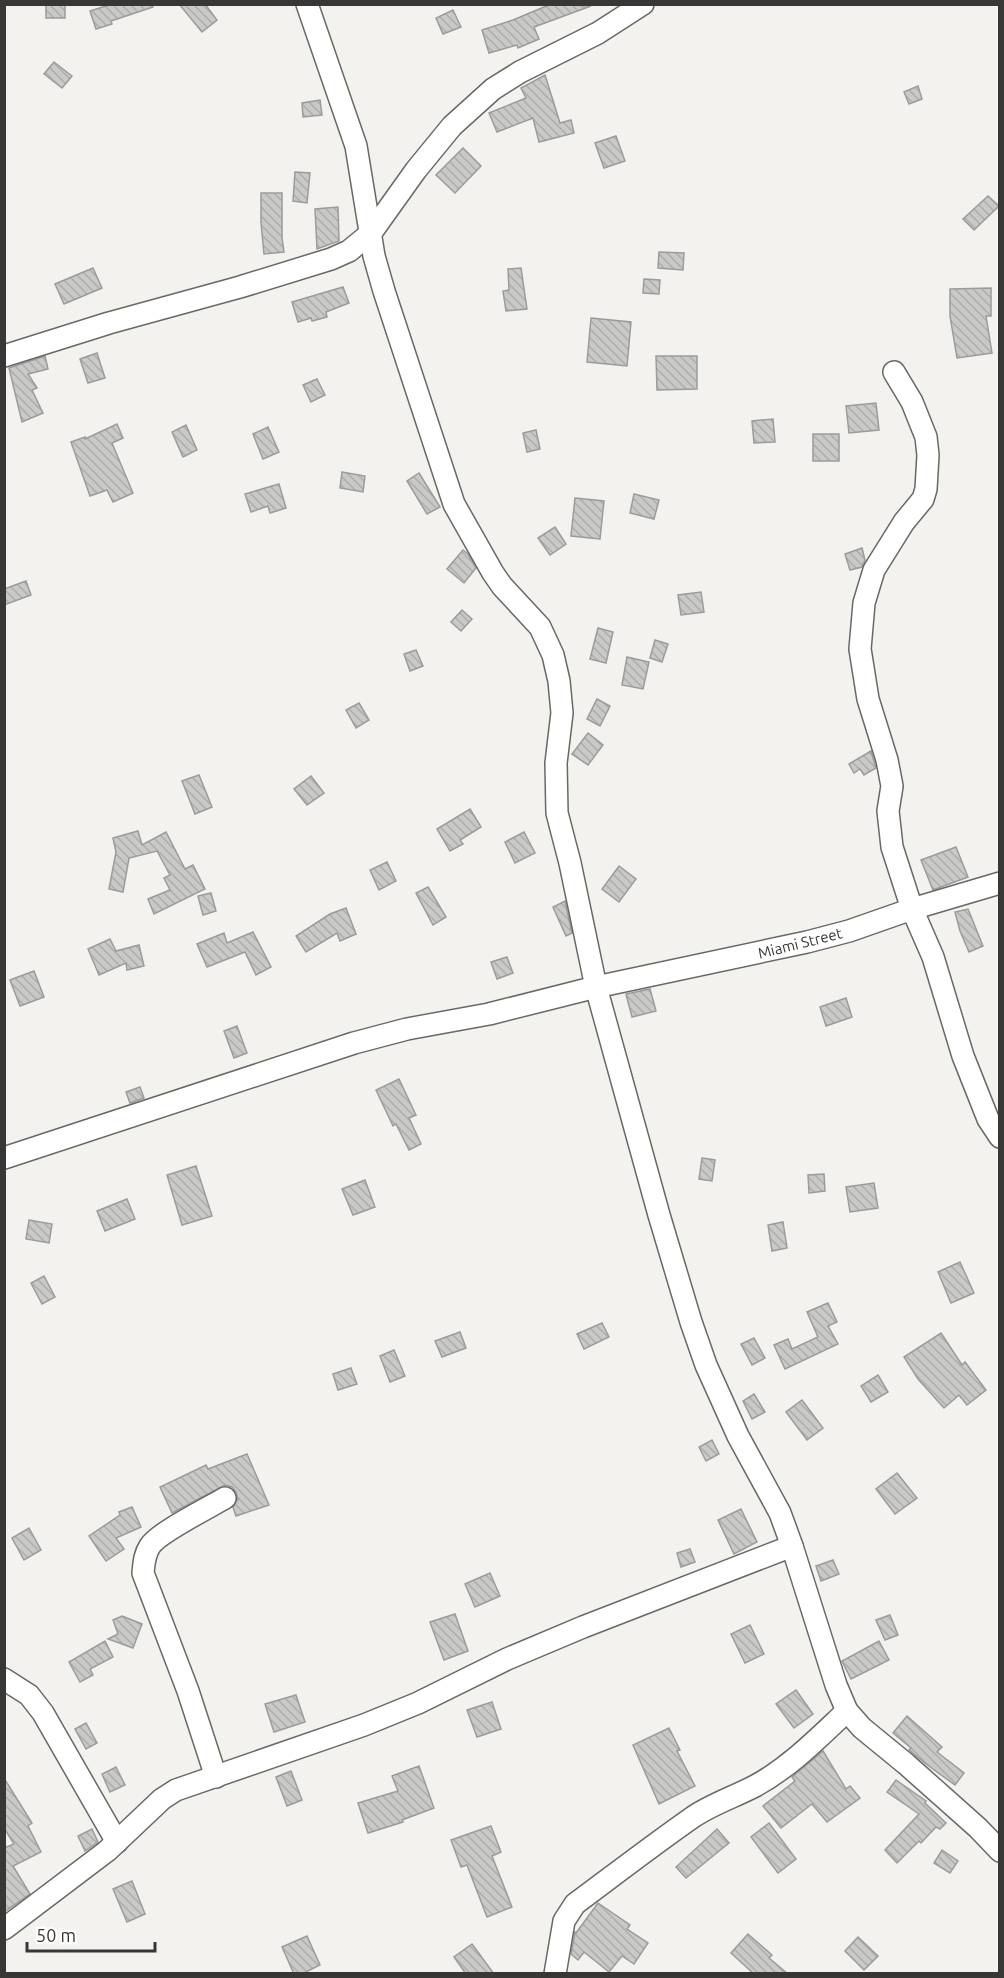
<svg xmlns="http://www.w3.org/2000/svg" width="1004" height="1978" font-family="Ubuntu,sans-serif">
	<defs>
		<pattern id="building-back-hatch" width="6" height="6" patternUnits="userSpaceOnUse" patternTransform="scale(1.5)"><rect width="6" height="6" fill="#c9cac8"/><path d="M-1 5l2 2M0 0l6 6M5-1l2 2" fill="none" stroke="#adaeac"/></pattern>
	</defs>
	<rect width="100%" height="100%" fill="#f3f2ef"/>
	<g fill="url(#building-back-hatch)" stroke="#9b9c9a" stroke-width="1.5">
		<rect x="46" y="4" width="19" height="14"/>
		<path d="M112,4H152L153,7L111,21L112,24L96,29L90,11Z"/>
		<path d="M179,4H205L217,20L202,32Z"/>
		<path d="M551,4L591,6L534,27L539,39L518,48L517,45L489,53L482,30L513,20Z"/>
		<path d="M453,10L461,27L443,34L436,18Z"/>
		<path d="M54,62L72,76L62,88L44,74Z"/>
		<path d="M545,75L560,123L571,120L574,133L539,142L533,118L497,132L489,113L526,98L521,88Z"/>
		<path d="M918,86L922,99L909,104L904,92Z"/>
		<path d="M320,100L322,115L303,117L302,103Z"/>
		<path d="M616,136L625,161L604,168L595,143Z"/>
		<path d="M463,148L481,166L455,193L436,175Z"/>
		<path d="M295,172L310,173L307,203L293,201Z"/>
		<path d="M261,193H282V238L284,252L264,254L261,223Z"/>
		<path d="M988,196L999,206L974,230L963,219Z"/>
		<path d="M338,207L339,241L317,249L315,209Z"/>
		<path d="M659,252L684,253L683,270L658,268Z"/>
		<path d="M93,268L102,288L64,304L55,284Z"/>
		<path d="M521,268L527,309L506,311L503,291L509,290L508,269Z"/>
		<path d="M644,279L660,280L659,294L643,293Z"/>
		<path d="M343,287L349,303L326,312L327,317L312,321L311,318L298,322L292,302Z"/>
		<path d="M991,288V316H986L992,353L957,358L950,316V289Z"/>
		<path d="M591,318L631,322L627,366L587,362Z"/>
		<path d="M97,353L105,378L88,383L80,359Z"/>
		<path d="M45,356L48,369L28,374L37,388L32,390L43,413L22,422L9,368Z"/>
		<path d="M656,356H697V389L657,390Z"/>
		<path d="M317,379L325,395L311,402L303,385Z"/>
		<path d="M876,403L879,430L849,433L846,406Z"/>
		<path d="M773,419L775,442L754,443L752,421Z"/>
		<path d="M117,424L123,438L112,443L133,493L113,502L107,490L90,496L71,442L85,437V439Z"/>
		<path d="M186,425L197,450L183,457L172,432Z"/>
		<path d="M268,427L279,452L263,459L253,434Z"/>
		<path d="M536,430L540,449L527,452L523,433Z"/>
		<rect x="813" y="434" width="26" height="27"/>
		<path d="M342,472L365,476L363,492L340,488Z"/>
		<path d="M419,473L440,507L427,514L407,481Z"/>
		<path d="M279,484L286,508L270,513L268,506L251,512L245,494Z"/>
		<path d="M634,494L659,500L654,519L630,513Z"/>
		<path d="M575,498L604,501L600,539L571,536Z"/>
		<path d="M555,527L566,544L550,555L538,538Z"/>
		<path d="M862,548L865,560L862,567L850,570L845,554Z"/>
		<path d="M463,550L468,554L476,568L464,583L447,569Z"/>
		<path d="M26,581L31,595L4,605V589Z"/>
		<path d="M701,592L704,612L681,615L678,595Z"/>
		<path d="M462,610L472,619L461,631L451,622Z"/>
		<path d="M598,628L613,632L606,663L590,659Z"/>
		<path d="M655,640L668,644L662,662L650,658Z"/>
		<path d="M416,650L423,666L410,671L404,654Z"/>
		<path d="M627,657L649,662L643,689L622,685Z"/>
		<path d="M597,699L610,706L600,726L587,719Z"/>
		<path d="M359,703L369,720L356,728L346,710Z"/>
		<path d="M588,733L603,745L588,765L572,754Z"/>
		<path d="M871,751L876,768L864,775L860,769L854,773L849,764Z"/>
		<path d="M199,775L212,807L195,814L182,781Z"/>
		<path d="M311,776L324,793L307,805L294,789Z"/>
		<path d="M470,809L481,827L460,840L463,844L450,851L437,829Z"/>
		<path d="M138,831L142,845L166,832L185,869L193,865L205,889L154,914L148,899L170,890L164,878L170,875L157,851L129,858L123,892L109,889L116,852L113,838Z"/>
		<path d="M524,832L535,853L515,863L505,842Z"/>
		<path d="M956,847L968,877L933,890L921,860Z"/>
		<path d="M387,862L396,881L379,890L370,870Z"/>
		<path d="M619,866L636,879L619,902L602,889Z"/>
		<path d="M428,887L446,917L433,925L416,893Z"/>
		<path d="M211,893L216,911L203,915L198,896Z"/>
		<path d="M565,901L572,933L566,936L553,907Z"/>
		<path d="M346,908L356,934L340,941L337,933L306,952L296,936L330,914Z"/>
		<path d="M968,909L983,946L969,952L960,931L955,912Z"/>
		<path d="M253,932L271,967L256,975L245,952L207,967L197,944L224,933L227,943Z"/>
		<path d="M110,939L116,951L139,945L144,966L127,970L126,963L99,975L88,949Z"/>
		<path d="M507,957L513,973L497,979L491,962Z"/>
		<path d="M34,971L44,997L20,1006L10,980Z"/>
		<path d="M650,989L656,1011L632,1017L626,994Z"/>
		<path d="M846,998L852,1017L826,1026L820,1007Z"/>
		<path d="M237,1026L247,1053L234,1058L224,1031Z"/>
		<path d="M399,1079L416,1115L409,1118L421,1144L409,1150L396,1124L393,1126L376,1090Z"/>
		<path d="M140,1087L144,1098L130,1103L126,1092Z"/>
		<path d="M702,1158L715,1160L712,1181L699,1179Z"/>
		<path d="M196,1166L212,1216L182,1225L167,1175Z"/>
		<path d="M824,1174L825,1191L809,1193L808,1175Z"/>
		<path d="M365,1180L375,1207L353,1215L342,1189Z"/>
		<path d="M874,1183L878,1208L850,1212L846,1187Z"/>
		<path d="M127,1199L135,1219L105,1231L97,1211Z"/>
		<path d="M29,1220L52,1224L49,1243L26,1239Z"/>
		<path d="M783,1222L787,1248L772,1251L768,1225Z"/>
		<path d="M960,1262L974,1293L951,1303L938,1272Z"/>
		<path d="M44,1276L55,1297L42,1304L31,1283Z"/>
		<path d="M828,1303L837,1322L828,1326L838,1344L785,1369L774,1345L788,1339L792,1349L818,1337L807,1312Z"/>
		<path d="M602,1323L609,1337L584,1349L577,1334Z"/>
		<path d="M460,1332L466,1348L442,1357L435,1341Z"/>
		<path d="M941,1333L962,1365L965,1362L986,1390L967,1405L959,1395L944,1408L918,1379L904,1357Z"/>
		<path d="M754,1338L765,1358L752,1365L741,1344Z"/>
		<path d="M394,1350L405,1376L390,1382L380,1356Z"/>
		<path d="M351,1368L357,1384L338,1390L333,1374Z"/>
		<path d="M878,1375L888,1392L871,1402L861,1386Z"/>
		<path d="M754,1394L765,1412L752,1419L743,1401Z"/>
		<path d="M802,1400L823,1428L807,1440L786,1412Z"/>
		<path d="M712,1440L719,1454L706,1461L699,1447Z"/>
		<path d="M247,1454L269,1505L236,1516L233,1507L238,1499L236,1492L232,1487L225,1485L172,1513L160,1487L206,1465L208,1469Z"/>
		<path d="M897,1473L917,1498L895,1514L876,1489Z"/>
		<path d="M132,1507L141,1527L116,1538L124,1549L106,1561L89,1536L120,1515L119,1512Z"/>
		<path d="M741,1509L757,1542L734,1554L718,1520Z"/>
		<path d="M29,1528L41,1550L24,1560L12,1538Z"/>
		<path d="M690,1549L695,1562L681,1567L677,1553Z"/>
		<path d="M833,1560L839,1574L821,1581L816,1566Z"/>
		<path d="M490,1573L500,1596L475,1607L465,1584Z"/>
		<path d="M455,1614L468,1651L444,1660L430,1622Z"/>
		<path d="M890,1615L898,1635L885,1640L876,1620Z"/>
		<path d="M122,1616L142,1624L133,1648L108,1639L118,1634L113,1620Z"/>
		<path d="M750,1625L764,1654L745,1663L731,1634Z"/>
		<path d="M105,1641L113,1657L90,1669L93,1675L80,1682L69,1662Z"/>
		<path d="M879,1641L889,1660L851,1679L842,1661Z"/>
		<path d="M796,1690L813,1714L794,1728L776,1704Z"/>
		<path d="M296,1695L305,1722L274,1732L265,1704Z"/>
		<path d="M492,1702L501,1729L477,1737L467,1710Z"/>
		<path d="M907,1716L942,1747L937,1752L964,1773L955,1785L926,1764L909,1750L911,1748L893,1733Z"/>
		<path d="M86,1723L97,1743L86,1749L75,1729Z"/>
		<path d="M669,1728L680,1750L677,1751L695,1786L659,1804L633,1745Z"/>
		<path d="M823,1751L846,1789L850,1786L860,1798L827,1822L812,1804L781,1828L763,1806L795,1781L792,1777Z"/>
		<path d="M419,1766L434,1808L402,1820L403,1822L368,1833L358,1803L398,1791L392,1776Z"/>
		<path d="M116,1767L125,1785L110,1792L102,1774Z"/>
		<path d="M291,1771L302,1800L287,1806L276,1777Z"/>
		<path d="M4,1778L32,1823L28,1826L41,1852L13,1866L30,1894L4,1912V1848L14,1844L4,1828Z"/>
		<path d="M896,1780L926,1801L925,1803L946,1823L940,1829L936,1827L921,1843L919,1841L897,1863L885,1850L919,1814L887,1792Z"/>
		<path d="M769,1823L796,1859L778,1873L751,1837Z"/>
		<path d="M491,1826L501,1852L492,1856L512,1907L487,1917L467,1865L461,1867L451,1840Z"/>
		<path d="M92,1829L98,1842L85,1851L78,1836Z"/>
		<path d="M717,1829L729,1843L686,1878L676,1867Z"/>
		<path d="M942,1850L958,1861L950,1873L934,1863Z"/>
		<path d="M132,1881L145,1914L127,1922L113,1889Z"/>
		<path d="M598,1903L630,1925L627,1929L648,1943L634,1964L622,1956L609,1972L584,1952L578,1960L571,1954L575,1932L576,1933Z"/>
		<path d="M748,1934L772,1955L769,1958L788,1974H754L731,1953Z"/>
		<path d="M307,1936L320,1965L302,1974H294L282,1947Z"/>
		<path d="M858,1937L878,1956L864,1970L845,1951Z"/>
		<path d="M472,1944L494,1974H466L454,1957Z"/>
	</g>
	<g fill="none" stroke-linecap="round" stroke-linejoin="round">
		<g stroke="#686865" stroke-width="24">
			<g id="minor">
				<path d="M307,4L356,146L374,256L384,291L454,504L493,573L502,586L540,627L553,655L559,681L562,713L556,763L557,813L570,863L596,987L659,1215L691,1322L706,1365L738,1436L780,1513L792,1546L836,1685L847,1711L862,1728L906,1764L978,1828L1000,1851"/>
				<path d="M4,356L109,323L240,287L331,259L349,251L371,233L416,170L452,126L493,89L520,72L598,33L643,4"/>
				<path d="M894,372L912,402L926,437L928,455L926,489L923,499L904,522L874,570L864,603L860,649L868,699L887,760L892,786L888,811L892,847L912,909L933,957L963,1056L988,1119L1000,1137"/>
				<path d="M4,1158L354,1043L407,1029L489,1014L596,987L807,942L849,931L912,909L1000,883"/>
				<path d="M4,1679L29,1695L43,1713L117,1842"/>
				<path d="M216,1777L188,1691L143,1573C144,1564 144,1555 150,1546C158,1533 208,1508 225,1498"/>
				<path d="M4,1929L107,1851L162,1799L176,1790L364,1725L418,1703L507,1659L583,1627L792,1546"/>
				<path d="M555,1974L564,1921L575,1904C614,1875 653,1845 693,1817C712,1804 734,1797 755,1786C790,1767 818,1738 847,1711"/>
			</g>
		</g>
		<use href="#minor" stroke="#fff" stroke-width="21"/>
	</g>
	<g text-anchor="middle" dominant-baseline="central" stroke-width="4.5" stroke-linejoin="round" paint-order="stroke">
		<g font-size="15" fill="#383736" stroke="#fff">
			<text transform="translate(800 943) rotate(-14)">Miami Street</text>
		</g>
	</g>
	<rect width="1004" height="1978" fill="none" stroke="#383736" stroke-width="12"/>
	<path d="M27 1942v9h128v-9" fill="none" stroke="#383736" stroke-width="3"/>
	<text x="36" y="1942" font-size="18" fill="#383736" stroke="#ffffff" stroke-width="4.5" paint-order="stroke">50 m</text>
</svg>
